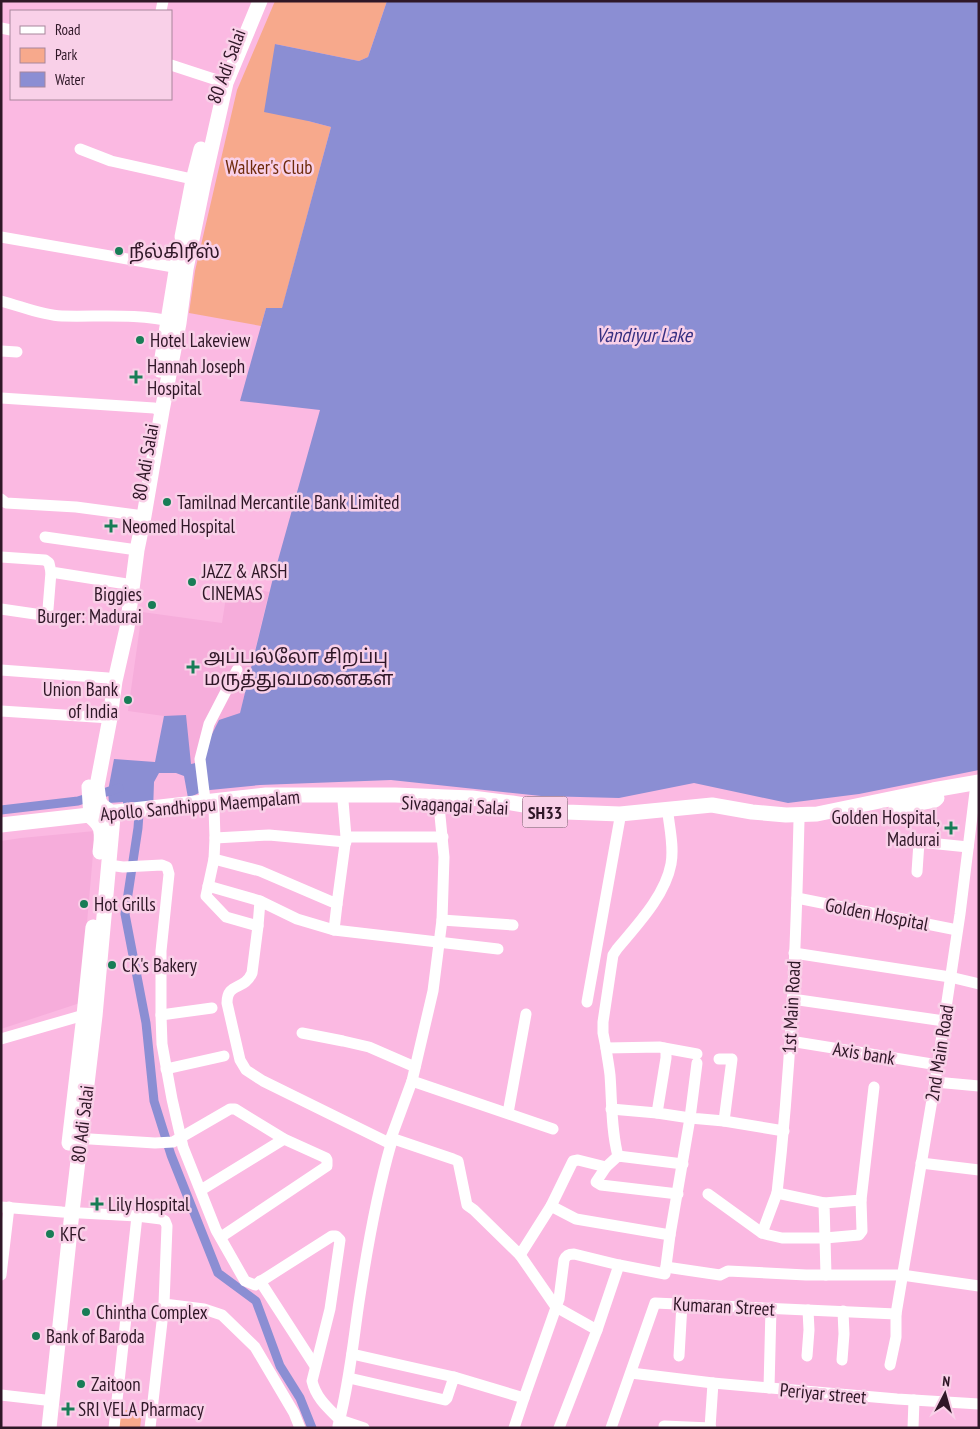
<svg xmlns="http://www.w3.org/2000/svg" width="980" height="1429" font-family="'PT Sans Narrow','Noto Sans Tamil',sans-serif">
	<rect width="100%" height="100%" fill="#fbb9e2"/>
	<g fill="#f6addb">
		<path d="M228,584L269,592L240,713L204,761L190,764L185,716H164L128,711L142,612L222,623Z"/>
		<path d="M95,831L80,1003L1,1029V841L21,838Z"/>
	</g>
	<g fill="#f7a98c">
		<path d="M275,1H387L368,57L359,61L275,44L308,121L331,127L282,309L266,308L261,326L189,313L195,271L237,90Z"/>
		<path d="M113,1409L142,1411L140,1428H111Z"/>
	</g>
	<path fill="#8b8ed3" d="M387,1H979V770L859,794L788,803L694,783L619,798L541,796L391,780L260,785L210,790L199,793L188,798L184,776L176,773H159L154,782L153,812L124,813L123,802L109,803L108,791L114,759L155,762L164,716L186,715L191,764L204,761L207,744L219,720L240,713L273,578L320,410L240,401L266,308H282L331,127L308,121L264,112L275,44L359,61L368,57Z"/>
	<g fill="none" stroke-linecap="round" stroke-linejoin="round">
		<g stroke="#8b8ed3" stroke-width="9">
			<path d="M137,807L139,814L138,828L125,914L146,1023L154,1101L171,1155L218,1273L256,1301L280,1366L300,1398L312,1428"/>
			<path d="M1,810L78,801L119,788"/>
		</g>
		<g stroke="#fff" stroke-width="11">
			<path d="M161,11L163,1"/>
			<path d="M1,28L11,30"/>
			<path d="M171,65L226,83"/>
			<path d="M80,149L111,161L201,181"/>
			<path d="M1,237L185,269"/>
			<path d="M1,301C21,306 41,315 62,316C99,317 137,313 175,322"/>
			<path d="M1,351L17,352"/>
			<path d="M1,398L154,408L162,411"/>
			<path d="M1,499L6,503L76,507L144,516"/>
			<path d="M45,537L137,550"/>
			<path d="M1,557L45,560L49,563L51,572L133,585"/>
			<path d="M1,609L42,615L46,613L48,609L51,572"/>
			<path d="M1,670L108,678L115,681"/>
			<path d="M1,711L110,718"/>
			<path d="M214,807L215,838L214,859L206,896L226,917L258,926L252,973C244,991 227,982 227,1003L240,1060L246,1070L263,1081L391,1144"/>
			<path d="M206,808L200,759L209,724L237,670"/>
			<path d="M346,837H443"/>
			<path d="M215,838L269,835L346,842"/>
			<path d="M214,859L260,871L337,904L346,837L343,801"/>
			<path d="M109,865L123,867L162,865L167,867L169,874L161,951V1015L162,1044L172,1099L183,1147L216,1230L245,1281L255,1285L332,1236H336L340,1240L330,1309L312,1381C316,1398 328,1408 340,1420"/>
			<path d="M917,872L919,842L968,847"/>
			<path d="M208,886L260,901"/>
			<path d="M797,898L957,930"/>
			<path d="M337,904L334,930L498,949"/>
			<path d="M442,920L513,925"/>
			<path d="M258,926L260,901L297,919L334,930"/>
			<path d="M794,953L950,977L979,984"/>
			<path d="M792,999L944,1021"/>
			<path d="M587,1002L620,818"/>
			<path d="M161,1015L212,1008"/>
			<path d="M302,1033L343,1041L369,1047L415,1067"/>
			<path d="M1,1039L84,1015H91"/>
			<path d="M790,1041L938,1065"/>
			<path d="M606,1048C607,1056 609,1066 610,1075C612,1101 611,1130 618,1156"/>
			<path d="M664,1048L697,1054"/>
			<path d="M697,1063L690,1118L724,1121L732,1059H719"/>
			<path d="M166,1069L224,1056"/>
			<path d="M412,1081L553,1129"/>
			<path d="M935,1082L979,1086"/>
			<path d="M611,1109L657,1113"/>
			<path d="M508,1113L526,1014"/>
			<path d="M724,1121L784,1131"/>
			<path d="M74,1138L155,1143L173,1142L230,1109H235L284,1139L326,1158L327,1160V1166L221,1237"/>
			<path d="M391,1138L453,1159L458,1161L467,1205L474,1210L520,1255L551,1206L576,1219L670,1235"/>
			<path d="M921,1163L979,1170"/>
			<path d="M201,1190L284,1139"/>
			<path d="M777,1193C791,1069 796,945 799,820"/>
			<path d="M678,1194L601,1185L596,1182L606,1167L618,1156L683,1164"/>
			<path d="M708,1194L762,1233L769,1235L782,1238H825L859,1235L862,1231L861,1200"/>
			<path d="M551,1206L573,1161L578,1160L606,1167"/>
			<path d="M1,1207L62,1212L137,1216L161,1219L165,1221L167,1226L164,1304L204,1309L222,1315L255,1347L294,1413L300,1428"/>
			<path d="M762,1233L777,1193L824,1203"/>
			<path d="M520,1255L556,1307L597,1330"/>
			<path d="M666,1267L720,1275L728,1271L806,1275H902L979,1286"/>
			<path d="M1,1275L9,1207"/>
			<path d="M826,1275L824,1203L861,1200L874,1087"/>
			<path d="M260,1281L315,1366"/>
			<path d="M352,1354L454,1377"/>
			<path d="M679,1356L682,1304"/>
			<path d="M807,1356L809,1330L808,1310"/>
			<path d="M842,1360L844,1334L843,1311"/>
			<path d="M890,1365L896,1337V1314L935,1082L960,914L975,792"/>
			<path d="M631,1373L713,1383"/>
			<path d="M349,1378L445,1400L447,1398L454,1377L524,1398L514,1428"/>
			<path d="M769,1388L771,1308"/>
			<path d="M1,1395L45,1400"/>
			<path d="M524,1398L559,1299L564,1260C566,1255 569,1254 574,1254L619,1265L665,1274L670,1235L690,1118L657,1113L666,1058V1052L664,1048L660,1047L606,1048L603,1033V1022L613,955L617,949C637,925 665,896 671,864C674,848 670,830 668,814"/>
			<path d="M340,1420L364,1428"/>
			<path d="M338,1426C349,1385 353,1343 359,1302C367,1249 376,1196 391,1144V1138L412,1081L433,991L442,920L444,857L438,795"/>
			<path d="M114,1428L137,1216"/>
			<path d="M150,1428L164,1304"/>
			<path d="M559,1428L597,1330L619,1265"/>
			<path d="M611,1428L655,1303L896,1314"/>
			<path d="M664,1428V1426L711,1428"/>
			<path d="M710,1428L713,1383L897,1399L979,1404"/>
			<path d="M913,1428L914,1400"/>
		</g>
		<g stroke="#fff" stroke-width="15">
			<path d="M182,237L193,180L201,149"/>
			<path d="M160,370L178,259"/>
			<path d="M89,787L91,817C93,819 95,820 97,823C104,830 101,843 100,852"/>
			<path d="M896,807L935,800L937,798"/>
			<path d="M1,825L266,795H395L472,798L512,803L566,812L620,814L712,805L752,812L786,815L817,814L933,790L979,782"/>
			<path d="M69,1143L84,1015L93,927"/>
			<path d="M49,1428L72,1212L95,1016L113,817L112,813L102,806L99,801L97,786L110,718L115,681L127,628L137,550L144,516L162,411L179,323L186,269L204,181L226,83L260,1"/>
		</g>
	</g>
	<g fill="#187d56" stroke="#f9d0e8" stroke-width="2">
		<circle cx="119" cy="251" r="5"/>
		<circle cx="140" cy="340" r="5"/>
		<path d="M133.5 369.5h5v5h5v5h-5v5h-5v-5h-5v-5h5z"/>
		<circle cx="167" cy="502" r="5"/>
		<path d="M108.5 518.5h5v5h5v5h-5v5h-5v-5h-5v-5h5z"/>
		<circle cx="192" cy="582" r="5"/>
		<circle cx="152" cy="605" r="5"/>
		<path d="M190.5 659.5h5v5h5v5h-5v5h-5v-5h-5v-5h5z"/>
		<circle cx="128" cy="700" r="5"/>
		<path d="M948.5 820.5h5v5h5v5h-5v5h-5v-5h-5v-5h5z"/>
		<circle cx="84" cy="904" r="5"/>
		<circle cx="112" cy="965" r="5"/>
		<path d="M94.5 1196.5h5v5h5v5h-5v5h-5v-5h-5v-5h5z"/>
		<circle cx="50" cy="1234" r="5"/>
		<circle cx="86" cy="1312" r="5"/>
		<circle cx="36" cy="1336" r="5"/>
		<circle cx="81" cy="1384" r="5"/>
		<path d="M65.5 1401.5h5v5h5v5h-5v5h-5v-5h-5v-5h5z"/>
	</g>
	<g text-anchor="middle" dominant-baseline="central" stroke-width="5" stroke-linejoin="round" paint-order="stroke">
		<rect fill="#f9d0e8" stroke="#6c4e61" stroke-width="1" x="522.5" y="796.5" width="45" height="31" rx="4"/>
		<g font-size="18" font-weight="bold" fill="#2f1727">
			<text x="545" y="812">SH33</text>
		</g>
		<g font-size="19" fill="#2f1727" stroke="#f9d0e8">
			<text transform="translate(226 66) rotate(-70)">80 Adi Salai</text>
			<text transform="translate(145 462) rotate(-80)">80 Adi Salai</text>
			<text transform="translate(200 805) rotate(-5)">Apollo Sandhippu Maempalam</text>
			<text transform="translate(455 805) rotate(3)">Sivagangai Salai</text>
			<text transform="translate(877 914) rotate(11)">Golden Hospital</text>
			<text transform="translate(791 1007) rotate(-87)">1st Main Road</text>
			<text transform="translate(864 1053) rotate(9)">Axis bank</text>
			<text transform="translate(939 1053) rotate(-81)">2nd Main Road</text>
			<text transform="translate(82 1124) rotate(-83)">80 Adi Salai</text>
			<text transform="translate(724 1306) rotate(3)">Kumaran Street</text>
			<text transform="translate(823 1393) rotate(5)">Periyar street</text>
		</g>
		<g font-size="19" fill="#6f2b0c" stroke="#f9d0e8">
			<text x="269" y="167">Walker's Club</text>
		</g>
		<g font-size="19" fill="#2f1727" stroke="#f9d0e8" text-anchor="start">
			<text x="129" y="251">நீல்கிரீஸ்</text>
			<text x="150" y="340">Hotel Lakeview</text>
			<text x="147" y="366">Hannah Joseph<tspan x="147" dy="22">Hospital</tspan></text>
			<text x="177" y="502">Tamilnad Mercantile Bank Limited</text>
			<text x="122" y="526">Neomed Hospital</text>
			<text x="202" y="571">JAZZ &amp; ARSH<tspan x="202" dy="22">CINEMAS</tspan></text>
			<text x="142" y="594" text-anchor="end">Biggies<tspan x="142" dy="22">Burger: Madurai</tspan></text>
			<text x="204" y="656">அப்பல்லோ சிறப்பு<tspan x="204" dy="22">மருத்துவமனைகள்</tspan></text>
			<text x="118" y="689" text-anchor="end">Union Bank<tspan x="118" dy="22">of India</tspan></text>
			<text x="940" y="817" text-anchor="end">Golden Hospital,<tspan x="940" dy="22">Madurai</tspan></text>
			<text x="94" y="904">Hot Grills</text>
			<text x="122" y="965">CK's Bakery</text>
			<text x="108" y="1204">Lily Hospital</text>
			<text x="60" y="1234">KFC</text>
			<text x="96" y="1312">Chintha Complex</text>
			<text x="46" y="1336">Bank of Baroda</text>
			<text x="91" y="1384">Zaitoon</text>
			<text x="78" y="1409">SRI VELA Pharmacy</text>
		</g>
		<g font-size="20" font-style="italic" fill="#362f80" stroke="#f9d0e8">
			<text x="644" y="335">Vandiyur Lake</text>
		</g>
	</g>
	<rect width="980" height="1429" fill="none" stroke="#2f1727" stroke-width="5"/>
	<rect x="10" y="10" width="162" height="90" fill="#f9d0e8" stroke="#a8869b"/>
	<rect x="20" y="26" width="25" height="8" fill="#ffffff" stroke="#a8869b"/>
	<text x="55" y="35" font-size="15" fill="#2f1727">Road</text>
	<rect x="20" y="48" width="25" height="15" fill="#f7a98c" stroke="#a8869b"/>
	<text x="55" y="60" font-size="15" fill="#2f1727">Park</text>
	<rect x="20" y="72" width="25" height="15" fill="#8b8ed3" stroke="#a8869b"/>
	<text x="55" y="85" font-size="15" fill="#2f1727">Water</text>
	<g transform="translate(945 1394) rotate(6)" stroke="#f9d0e8" stroke-width="4" paint-order="stroke">
	<path d="M0-4L9 19L0 12L-9 19Z" fill="#2f1727"/>
	<text y="-8" font-size="14" font-weight="bold" text-anchor="middle" fill="#2f1727">N</text>
	</g>
</svg>
